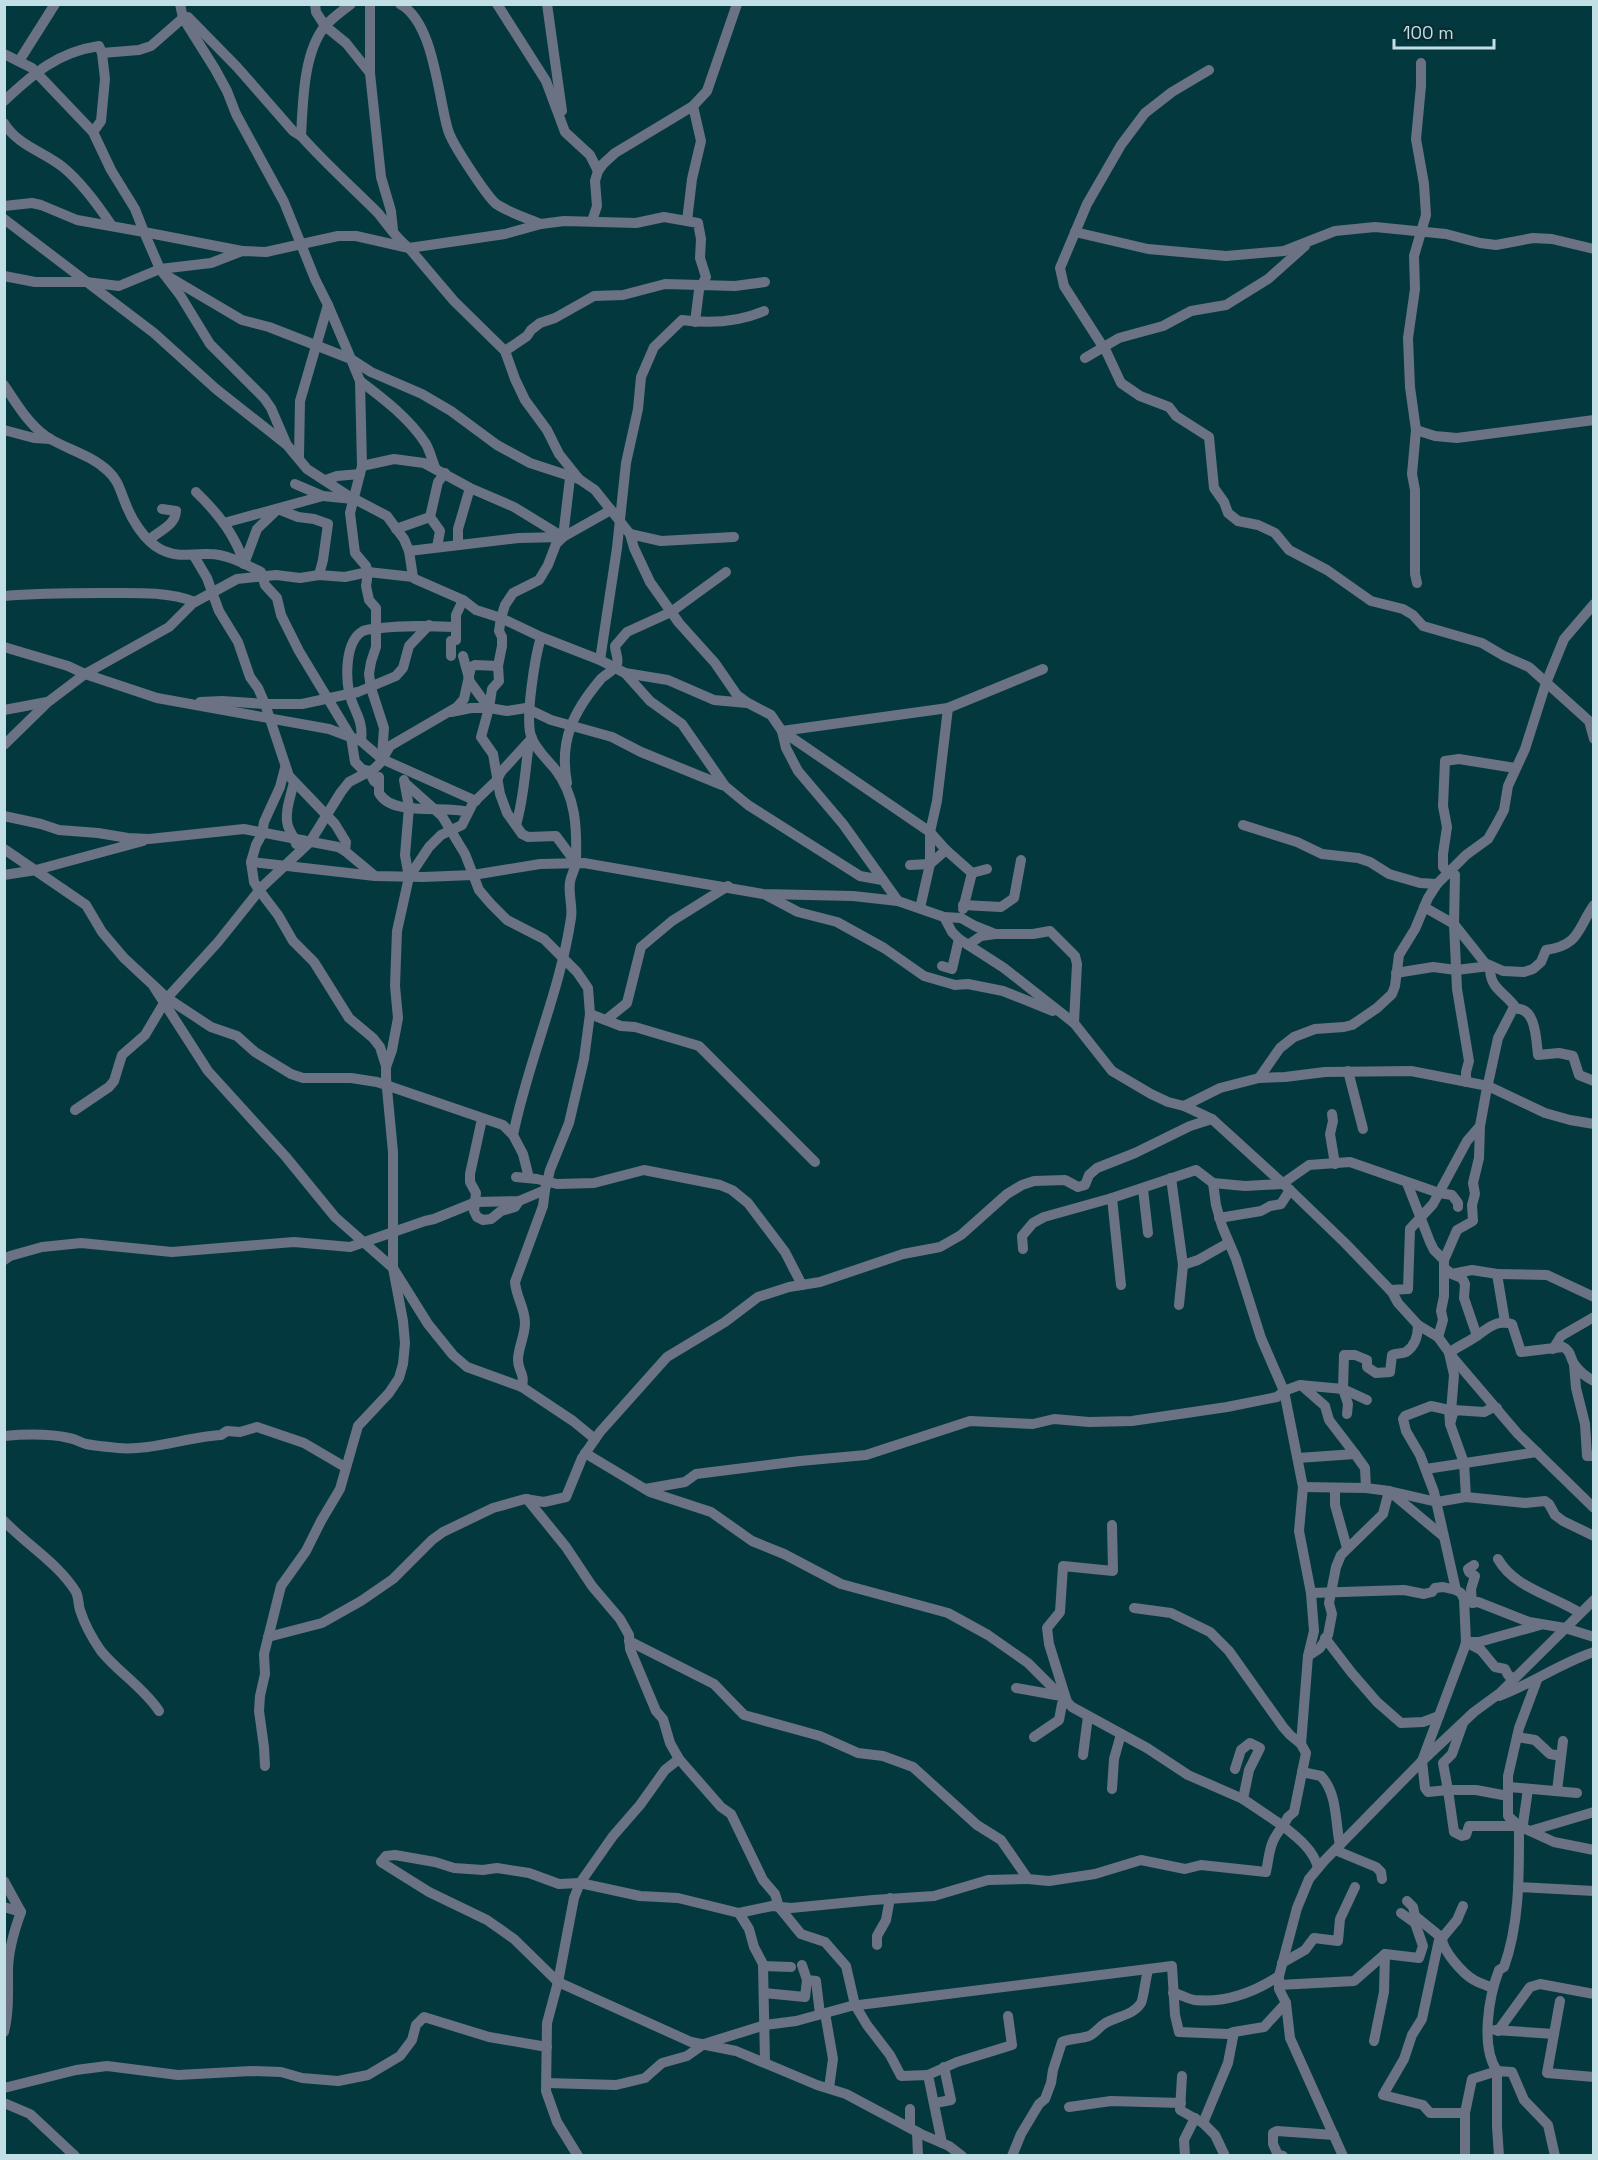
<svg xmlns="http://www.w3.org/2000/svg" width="1598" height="2160" font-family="'Space Grotesk',sans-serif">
	<rect width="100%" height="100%" fill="#03383f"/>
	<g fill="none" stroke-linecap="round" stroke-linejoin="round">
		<g stroke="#6b7284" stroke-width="10">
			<path d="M180,4L183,18L215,69L227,91L236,114L284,202L315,279L328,305L351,359L371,372L422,394L451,411L497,445L530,463L579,479L595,490L630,534L634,548L650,582L679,623L715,663L737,695L748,703L771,715L782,731L786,748L798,771L843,824L898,901"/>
			<path d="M315,4L316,12L325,26L346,43L370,73L381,177L391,211L393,230"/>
			<path d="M370,4V73"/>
			<path d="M400,4C434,22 438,97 448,130C452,144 485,193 495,203C505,211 529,219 541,224"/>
			<path d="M497,4L546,81L565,132L590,155L598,171"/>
			<path d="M547,4L562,111"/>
			<path d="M188,17L237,67L293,131L301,136C325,163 352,187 378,213C388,225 396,239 409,248L454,301L505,351L515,379L525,400L547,430L559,454L579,479"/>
			<path d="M4,54L32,68L93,132L111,170L135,209L144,232L242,251"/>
			<path d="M19,61L55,4"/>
			<path d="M1209,70L1172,92L1145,113L1121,145L1087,204L1060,268L1064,286L1107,353L1121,383L1140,396L1169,407L1176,416L1209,437L1214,488L1224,502L1228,513L1238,521L1258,525L1275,533L1289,550L1327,570L1371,601L1403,609L1413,615L1423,626L1482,643L1504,656L1529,667L1589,721L1594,739"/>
			<path d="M4,101C34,73 58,52 99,46L102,53L139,50L151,46L183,18"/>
			<path d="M4,123C18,146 45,152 64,168C83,184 98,205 112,226"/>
			<path d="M93,132L101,121L105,79L102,53"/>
			<path d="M301,136C303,103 303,53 325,26C332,18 342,11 351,4"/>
			<path d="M4,206L32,203L41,205L77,220L144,232L160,269L180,295L210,344L264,398L271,408L286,443"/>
			<path d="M4,219L154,333L216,389L287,445L307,469L347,495L387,516L404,539L409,551L413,577L415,579L463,600L476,610L501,618L541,637L600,660L625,673L668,680L714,700L747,703"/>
			<path d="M592,221L597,206L595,181L598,171L603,164L615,153L693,106L707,91L737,4"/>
			<path d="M687,221L692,179L701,141L693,106"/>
			<path d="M1075,232L1148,249L1226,256L1284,251L1335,231L1375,227L1446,234L1480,243L1496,245L1533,238L1552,239L1594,249"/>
			<path d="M164,274L242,320L269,327L351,359L360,381L362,466L350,513L355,553L366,566L368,572L366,586L369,600L376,608V647L371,662L369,674L371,688L384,728L382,756"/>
			<path d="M4,276L35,282H86L119,286L160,269L211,263L242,251L266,252L338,236H356L409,248L505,234L541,224L564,221L636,223L664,217L698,223L701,239L700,258L706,277L699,290L695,322"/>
			<path d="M505,351L527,336L531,330L540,323L555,318L594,296L623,295L665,284L735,286L765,282"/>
			<path d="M1085,358L1119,338L1163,326L1191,311L1226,305L1268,279L1305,246"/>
			<path d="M360,381C384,399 410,419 426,444C430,451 432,460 435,467"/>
			<path d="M4,385C17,404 31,429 52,440C70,450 92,456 108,471C118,480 120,490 125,502C131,519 144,540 160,549C180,559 189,553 209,554C227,554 245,564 261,572L265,585L277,598L281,615L299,651L351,737L355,762L362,769L369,771L374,781L378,784"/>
			<path d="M4,430L34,438L50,439"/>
			<path d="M1416,430L1435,436L1457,438L1594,420"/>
			<path d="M299,457L300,401L328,305"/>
			<path d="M362,466L394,459L424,463L470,488L514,507L563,537"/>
			<path d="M326,480L337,476L360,474"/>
			<path d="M295,484L323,496L353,499"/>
			<path d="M196,492C217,512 236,535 244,564"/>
			<path d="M224,523L323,496"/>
			<path d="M396,529L430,517"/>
			<path d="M630,534L661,541L734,537"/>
			<path d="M149,540C160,530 175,526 176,511L162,509"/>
			<path d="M458,544V529L470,488"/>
			<path d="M437,547L440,531L430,517L438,482L445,473"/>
			<path d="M409,551L519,538L563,537L570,478"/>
			<path d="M194,556L207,578L219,611L238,642L250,677L258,688L265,704L289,776L335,824L346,842L345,851"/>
			<path d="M244,564L257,529L278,509L298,517L314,519L328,524L323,560L319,575"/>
			<path d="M1417,583L1415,574V490L1412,474L1416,430L1410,387L1408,338L1415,289L1414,256L1426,215L1424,184L1416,139L1421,86V63"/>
			<path d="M4,596C37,593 70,593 103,593C132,593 167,591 195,602"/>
			<path d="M456,627C430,626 406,625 381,628C375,629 367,629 363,631C345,641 346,676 349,692C353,711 364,719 361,741L382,759L476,801"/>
			<path d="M4,647L68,666L85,674L157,698L329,729L361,741"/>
			<path d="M451,656V641L456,640V615L463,600"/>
			<path d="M463,656L470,682L489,708L481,737L493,754L500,794L507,813L522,834L528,837L556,836L576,863"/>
			<path d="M600,660L617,548L626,463L638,409L641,377L654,347L682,320C711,324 738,322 764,311"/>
			<path d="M625,673L650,701L682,724L725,786L748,805L860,876L882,880"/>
			<path d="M200,702L222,701L265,704H302L358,692L396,676L403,668L409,646L429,625"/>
			<path d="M489,708L507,711L526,708L551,720L612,737L641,752L722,785"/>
			<path d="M4,710L47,702"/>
			<path d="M451,712L471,708H489L492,689L499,681L498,666"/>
			<path d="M782,731L948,708L1043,669"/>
			<path d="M782,731L930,832L946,850"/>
			<path d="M4,745L48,702L85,674L169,627L193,603L237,579L276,575L300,578L319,575L345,577L368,572L413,577"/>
			<path d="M285,768L280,787L264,822L262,834L256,845L251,862L375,876L423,877L473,875L540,864L584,863L763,894L853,896L898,901L944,917L952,932L959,939L1004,968L1074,1023L1112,1071L1151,1094L1168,1102L1184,1106L1212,1119"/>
			<path d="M379,777V793C392,817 444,805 468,812"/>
			<path d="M404,780L409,807L405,855L409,877L429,847L441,835L462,825L473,803L497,780L501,772L532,738"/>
			<path d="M294,782C291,795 284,813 288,826C290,833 295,837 296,844"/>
			<path d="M567,783C559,741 573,712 600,680C605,674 615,671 617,664C619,658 615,652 615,646L627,632L671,612L726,572"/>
			<path d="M4,816L41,824L59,830L98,833L128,838L149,839L244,829L338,847L345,851L375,876"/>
			<path d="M516,825C524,798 525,771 529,743"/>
			<path d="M1243,825L1297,842L1322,854L1358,858L1370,862L1389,874L1420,883L1437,884"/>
			<path d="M4,849L86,905L102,932L124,958L167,998L211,1027L237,1036L255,1052L291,1074L303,1078H351L377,1082L494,1122L503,1125L513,1135"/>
			<path d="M251,862L254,882L259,890L278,915L293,941L314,962L349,1018L373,1038L380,1047L386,1066"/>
			<path d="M910,865L930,864L946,850L972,873"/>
			<path d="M4,875L36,870L143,841"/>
			<path d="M766,895L798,912L837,922L884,948L924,976L955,985L968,984L1003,991L1053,1011"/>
			<path d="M963,905L1001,907L1014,898L1021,860"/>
			<path d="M1424,907L1454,924L1485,963L1503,971L1524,972L1533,969L1541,962L1546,950C1580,945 1577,929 1594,905"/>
			<path d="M920,908L930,864V832L937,801L948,708"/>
			<path d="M963,909L972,873L987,869"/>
			<path d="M944,917L961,918L975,926L995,934H1033L1050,931L1075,956L1077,964L1074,1023"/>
			<path d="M968,945L981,936L995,934"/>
			<path d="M942,966L952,969L959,939"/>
			<path d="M1396,973L1433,967L1456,970L1490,966C1489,989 1504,991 1516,1008"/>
			<path d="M154,987L208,1071L286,1157L335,1217L393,1268L428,1324L453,1355L467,1367L522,1387C525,1372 518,1372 518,1360C518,1348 525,1336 525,1323C525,1308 516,1297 515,1282L543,1206L545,1190"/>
			<path d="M590,1014L621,1026L635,1027L699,1046L815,1162"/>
			<path d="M606,1020L627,1003L641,947L672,921L728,886"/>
			<path d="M1348,1071L1363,1129"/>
			<path d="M1259,1078L1280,1048L1294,1037L1315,1029L1344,1027L1352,1025L1377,1008L1392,994L1395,986L1399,955L1415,929L1428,898L1437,884L1466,855L1488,839L1496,825L1504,810L1508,786L1525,749L1546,683L1564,639L1594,604"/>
			<path d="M1466,1082V1072L1469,1061L1457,989L1454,924L1455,875L1449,873L1443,867V854L1447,827L1443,806L1445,761L1459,759L1515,768"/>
			<path d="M1184,1106L1220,1088L1259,1078L1285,1077L1325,1072L1411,1071L1488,1086L1545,1113L1570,1120L1594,1124"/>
			<path d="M75,1110L109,1087L114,1081L122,1055L145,1035L167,998L218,942L262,887L310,842L341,792L349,782L374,769L380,763L390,746L457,707L464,699L471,667L475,665L498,666L502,646V637L499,631L501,618L505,605L513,593L539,580L548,565L556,544L563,537L611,510"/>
			<path d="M1332,1114L1333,1121L1330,1134L1335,1164"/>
			<path d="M482,1119L470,1174V1182L476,1193L474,1211L477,1217L483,1220L491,1219L501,1211L515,1207L519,1201"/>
			<path d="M516,1177L537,1179L557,1184L594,1183L644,1170L720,1185L732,1190L748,1203L785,1252L802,1285"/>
			<path d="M529,1178L523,1154L513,1135C528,1061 560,992 571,918C573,906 568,894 570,882C571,874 576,869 576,860C577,828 576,796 555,769C547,759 535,749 531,736C525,718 535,657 541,637"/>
			<path d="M1171,1178L1183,1265L1179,1305"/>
			<path d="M1213,1183L1216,1205L1222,1226L1236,1259L1261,1338L1284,1391L1303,1487L1299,1531L1311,1593L1314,1631L1308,1656L1301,1744L1306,1753L1294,1812L1288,1817L1283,1826C1297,1837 1314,1850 1318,1868"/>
			<path d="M1407,1183L1430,1242L1434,1250L1444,1260"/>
			<path d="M1143,1189L1148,1233"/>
			<path d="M1219,1218L1261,1211L1270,1206L1281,1204L1290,1190"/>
			<path d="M1023,1249L1022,1236L1033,1223L1044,1217L1112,1198"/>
			<path d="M4,1260L10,1256L42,1247L81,1243L172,1252L294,1242L350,1247L425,1221L434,1219L476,1202L519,1201L545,1190L550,1170L569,1123L584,1059L590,1014L588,988L577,972L544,939L507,920L491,904L479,890L465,854L442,816L405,783"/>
			<path d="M1183,1265L1198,1260L1228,1243"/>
			<path d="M1444,1268L1452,1274L1472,1270L1497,1274L1505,1322"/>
			<path d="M1452,1274L1462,1278L1465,1284L1464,1298L1477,1336"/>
			<path d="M1497,1274L1547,1275L1594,1297"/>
			<path d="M1121,1285L1112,1198L1196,1170L1213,1183L1245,1186L1282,1184L1309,1165L1350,1162L1439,1193L1452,1195L1458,1203V1207"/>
			<path d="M1390,1290L1408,1289L1410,1229L1433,1204L1467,1141L1480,1126"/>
			<path d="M1438,1337L1443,1320L1441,1311L1444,1296V1260L1457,1230L1473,1221L1472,1205L1475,1194L1473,1183L1479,1158L1480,1126L1486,1093L1498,1038L1513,1009C1536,1005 1536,1038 1538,1055L1559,1053L1573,1056L1579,1075L1594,1081"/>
			<path d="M1553,1349L1561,1336L1594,1317"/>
			<path d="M1574,1364L1576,1388L1585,1424L1587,1456H1594"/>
			<path d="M1594,1381C1586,1377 1579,1371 1574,1364C1570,1357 1571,1351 1563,1347L1521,1352L1512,1324C1496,1320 1490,1327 1478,1335C1469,1342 1458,1346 1449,1353L1454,1375L1450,1424L1464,1463L1466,1497L1525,1503L1545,1501L1549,1504L1555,1515L1563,1521L1594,1536"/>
			<path d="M1301,1385L1325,1406L1329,1420L1355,1454"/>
			<path d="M522,1387L573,1421L595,1439"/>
			<path d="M1343,1389L1367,1400"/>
			<path d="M1343,1389L1348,1404L1347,1414"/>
			<path d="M4,1436C26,1434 47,1433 69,1438C75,1439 80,1442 86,1444C96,1446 108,1447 118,1448C151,1451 187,1437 221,1435L227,1431L240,1432L257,1427L304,1443L345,1467"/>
			<path d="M585,1453L650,1492L711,1512L752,1541L784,1554L841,1584L948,1613L988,1635L1028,1663L1072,1707L1147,1748L1188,1775L1243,1799L1283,1826C1269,1842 1270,1852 1266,1872L1201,1865L1185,1869L1141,1860L1095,1874L1049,1881L1028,1879L1001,1840L977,1825L913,1767L883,1756L858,1753L820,1736L744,1715L714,1684L629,1641"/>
			<path d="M1298,1458L1355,1454L1365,1468L1366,1488L1389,1491L1443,1536"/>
			<path d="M1426,1469L1537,1452"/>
			<path d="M1303,1487L1366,1488"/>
			<path d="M1335,1488V1505L1347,1548"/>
			<path d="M645,1489L685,1482L696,1474L800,1461L866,1455L970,1421L1033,1424L1054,1419L1089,1422L1132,1421L1227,1407L1277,1397L1284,1391L1300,1385L1343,1389L1344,1355H1355L1367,1360V1367L1376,1373L1390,1372L1392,1355C1396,1353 1402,1354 1406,1352C1415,1346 1418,1335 1418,1325"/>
			<path d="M527,1499L566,1547L592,1586L620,1619L629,1635L630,1649L656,1711L663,1719L670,1743L679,1759L721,1807L731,1814L763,1880L775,1894L779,1907L801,1934L825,1942L846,1966L855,2005L867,2025L890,2055L901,2076L928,2075"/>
			<path d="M4,1521C27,1545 59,1564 76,1592C79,1598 78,1604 80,1610C85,1626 92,1638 101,1651C119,1673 143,1687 159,1711"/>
			<path d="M1498,1559C1514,1588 1554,1596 1580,1613"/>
			<path d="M1474,1565L1468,1569L1469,1572L1475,1576L1471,1589L1472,1603L1478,1602L1529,1622L1565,1628L1594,1637"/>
			<path d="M1311,1593L1404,1590L1424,1594L1432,1592L1435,1588L1443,1587L1456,1590"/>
			<path d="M1134,1608L1171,1613L1210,1632L1229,1651L1283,1727L1290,1735L1301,1744"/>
			<path d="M268,1637L322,1623L361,1601L393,1579L432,1540L443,1532L493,1508L525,1499L544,1502L566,1497L582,1458L600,1432L667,1357L725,1322L758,1297L789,1287L820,1282L903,1254L940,1247L961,1235L1007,1194L1022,1185L1034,1181L1065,1180L1078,1187L1085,1185L1089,1175L1097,1168L1135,1153L1190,1126L1212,1119L1290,1190L1345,1243L1392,1292L1398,1303L1418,1325L1438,1337L1454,1359L1518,1434L1594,1508"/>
			<path d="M1325,1638L1351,1672L1377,1702L1401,1723L1423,1722L1439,1716"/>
			<path d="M1308,1656L1320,1648L1328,1635L1332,1614L1329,1603L1336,1567L1341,1555L1383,1514L1389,1491L1437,1502L1466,1497"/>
			<path d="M1514,1679L1508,1675L1505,1669L1495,1667L1481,1650L1466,1642H1479L1540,1625"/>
			<path d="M1537,1680L1519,1728L1508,1776V1816L1519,1826L1530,1831L1594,1812"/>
			<path d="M1016,1688L1061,1696"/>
			<path d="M1499,1696C1532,1684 1560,1663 1594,1652"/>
			<path d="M1463,1723L1452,1754L1443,1763L1448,1790H1476L1508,1796"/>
			<path d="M1034,1737L1059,1720L1062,1704L1067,1702L1049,1644L1047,1628L1060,1612L1063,1566L1113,1571L1112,1525"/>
			<path d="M1517,1737L1535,1740L1550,1754L1561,1756"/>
			<path d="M1083,1755L1088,1716"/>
			<path d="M265,1766L264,1747L259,1711L260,1696L265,1674L264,1654L281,1586L306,1551L321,1521L340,1489L358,1426L389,1393L399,1378L403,1364L405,1343L403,1321L393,1268V1152L386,1078V1067L392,1050L398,1018L395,986L397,931L409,877"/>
			<path d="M1235,1769L1241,1750L1250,1743L1260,1748L1249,1770L1243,1799"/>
			<path d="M1302,1772L1321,1776C1338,1794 1335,1823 1340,1845"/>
			<path d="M1509,1787L1577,1793"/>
			<path d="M1112,1789L1114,1759L1121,1734"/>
			<path d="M1557,1791L1563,1741"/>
			<path d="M1519,1826L1523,1824L1528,1789"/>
			<path d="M1530,1831L1554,1842L1594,1850"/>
			<path d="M1335,1850L1376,1867L1381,1872L1382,1879"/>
			<path d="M4,1881L21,1912"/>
			<path d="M1518,1887L1594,1891"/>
			<path d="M1407,1901L1413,1907L1415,1916L1442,1938L1457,1920L1463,1906"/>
			<path d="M4,1907L21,1912"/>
			<path d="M739,1913L749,1929L754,1947L763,1964L765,2063"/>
			<path d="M1439,1940L1422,2019L1412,2035L1404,2059L1383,2095L1423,2105L1430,2113H1465"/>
			<path d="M1440,1940L1442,1938C1442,1950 1463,1974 1474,1980C1479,1983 1486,1985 1492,1988"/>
			<path d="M877,1945V1936L886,1920L890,1898"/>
			<path d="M1282,1963L1305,1950L1314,1938L1338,1941L1340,1919L1355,1887"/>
			<path d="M763,1966L791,1967"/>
			<path d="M807,1980L816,1981L820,2014"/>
			<path d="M1279,1985L1354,1981L1385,1954L1419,1958L1423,1946L1415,1923L1401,1913"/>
			<path d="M764,1993L805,1997L807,1980L802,1965"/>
			<path d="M1173,1993C1181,1994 1187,1999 1195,2000C1225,2003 1253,1993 1279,1976"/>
			<path d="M1560,2001L1547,2073L1594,2077"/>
			<path d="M825,2013L833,2059L829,2088"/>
			<path d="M1495,2030L1554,2034"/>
			<path d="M1498,2031L1530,1987L1540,1984L1594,1994"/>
			<path d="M4,2032C9,2012 8,1992 8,1971C8,1950 14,1931 21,1912"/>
			<path d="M1374,2041L1384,1992L1385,1954"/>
			<path d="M1182,2076L1180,2110L1203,2123"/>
			<path d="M547,2083L616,2085L645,2078L662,2063L687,2056L704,2044L765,2025L796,2021L851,2006L1172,1966L1175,2015L1179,2032L1228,2034L1234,2032"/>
			<path d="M4,2088L76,2070L107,2066L178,2075L251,2071L281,2072L302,2078L338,2081L368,2075L400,2056L412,2040L416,2025L424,2017L489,2037L547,2047"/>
			<path d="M4,2103L30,2114L75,2156"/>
			<path d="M935,2103L951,2100L944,2067"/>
			<path d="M1069,2107L1111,2101L1181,2103"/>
			<path d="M910,2126V2109"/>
			<path d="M917,2132L918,2156"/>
			<path d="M942,2143L928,2075L957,2062L1012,2045L1008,2016"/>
			<path d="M578,2156L557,2122L546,2091L547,2023L558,1982L574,1898L580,1883L613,1836L640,1805L665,1770L679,1759"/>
			<path d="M962,2156L949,2146L921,2134L846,2094L817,2085L736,2051L691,2042L558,1982L514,1939L487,1920L429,1892L381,1862L386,1856L395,1855L435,1862L454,1868L483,1870L497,1868L529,1873L559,1884L580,1883L640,1896L678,1898L739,1913L772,1906L791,1908L873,1900L934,1896L988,1880L1028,1879"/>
			<path d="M1012,2156L1021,2134L1039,2104L1045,2099L1051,2083L1053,2070L1062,2042C1070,2038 1081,2039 1089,2036C1096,2033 1099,2027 1104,2024C1116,2016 1133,2016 1141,2003C1143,2000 1146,1977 1148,1970"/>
			<path d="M1185,2156L1184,2140L1195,2118"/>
			<path d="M1225,2156L1215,2135L1203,2123L1228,2063L1234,2032L1264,2027L1286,2003"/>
			<path d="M1283,2156L1278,2155L1273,2144V2133L1277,2131L1334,2135"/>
			<path d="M1343,2156L1290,2038L1286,2003L1279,1989V1976L1297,1908L1309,1879L1324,1861L1422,1761L1474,1712L1500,1693L1594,1600"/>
			<path d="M1465,2156V2113L1472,2079L1497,2071C1480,2046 1489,1996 1499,1970L1504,1967C1520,1922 1519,1874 1519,1826H1469L1466,1835L1462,1836L1454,1832L1448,1790L1428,1792L1425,1788L1422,1761L1464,1649L1466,1642L1464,1599L1461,1593L1456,1590L1434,1492L1420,1455L1406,1431L1403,1419L1405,1416L1431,1406L1449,1410L1450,1424L1454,1410L1484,1412L1492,1408H1497"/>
			<path d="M1499,2156L1497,2127V2071L1512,2072L1524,2100L1548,2125L1555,2156"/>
		</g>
	</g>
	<rect width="1598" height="2160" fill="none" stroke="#c1dfe4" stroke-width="12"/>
	<path d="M1394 39v9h100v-9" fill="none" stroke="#c1dfe4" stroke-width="3"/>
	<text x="1403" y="39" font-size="18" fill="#c1dfe4" stroke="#0b2c31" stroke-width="4.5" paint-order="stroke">100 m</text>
</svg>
